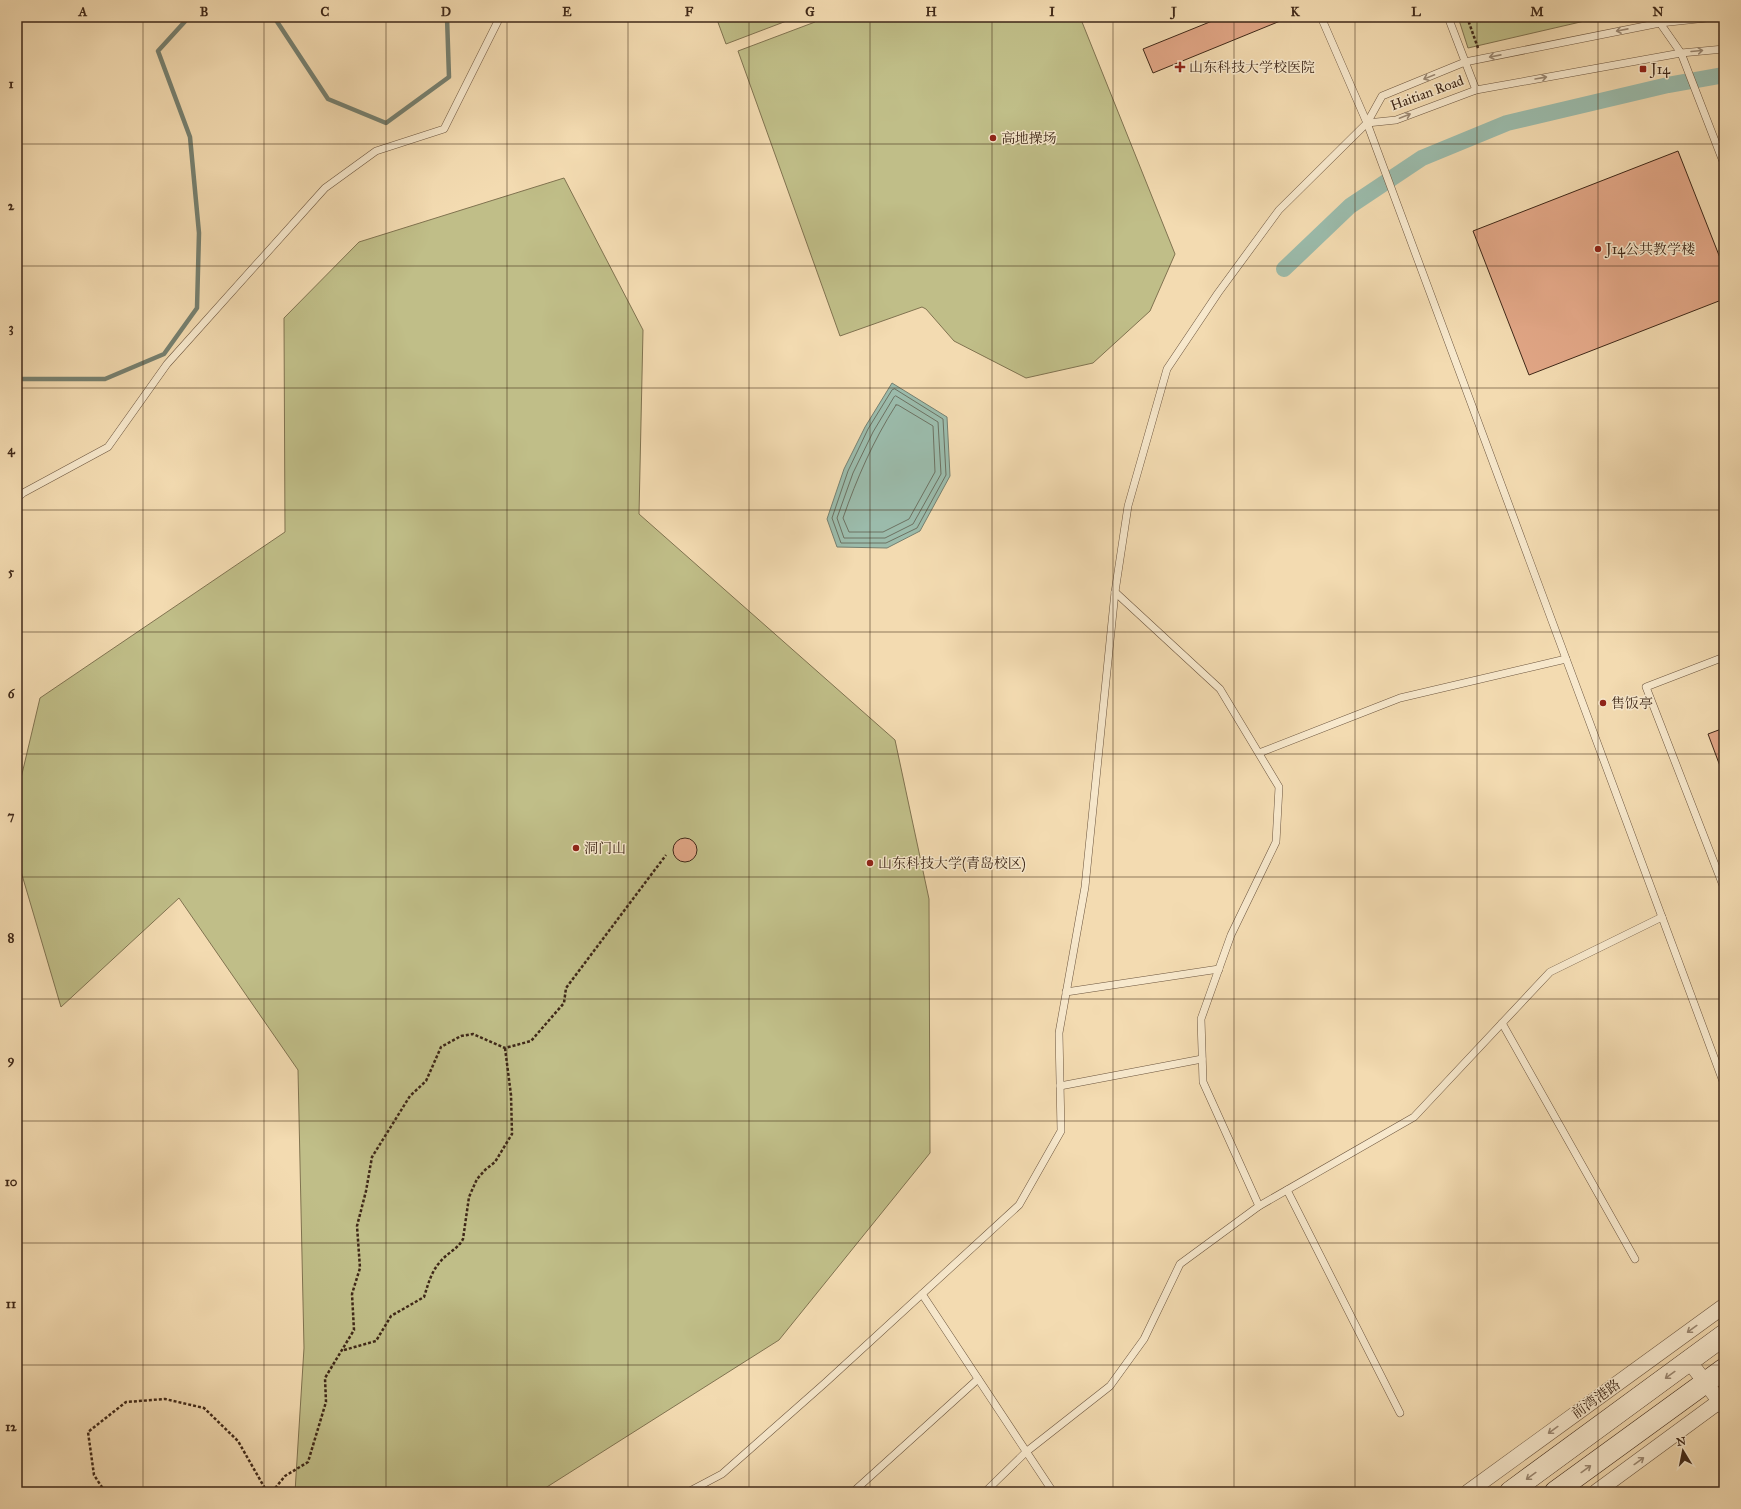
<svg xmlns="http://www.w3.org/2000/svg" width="1741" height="1509" font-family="'IM FELL Great Primer','Noto Serif SC',serif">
	<rect width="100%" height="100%" fill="#f3dbb1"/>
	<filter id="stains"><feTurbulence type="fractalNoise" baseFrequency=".005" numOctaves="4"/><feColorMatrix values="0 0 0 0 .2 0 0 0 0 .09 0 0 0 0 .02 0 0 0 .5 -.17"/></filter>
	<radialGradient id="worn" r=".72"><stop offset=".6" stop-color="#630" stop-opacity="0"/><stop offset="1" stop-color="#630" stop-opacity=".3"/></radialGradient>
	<g fill="#c0be88" stroke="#807350">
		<path d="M716,17H797L726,44Z"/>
		<path d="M815,17H1080L1175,254L1150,311L1093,363L1026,378L954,341L926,309L922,307L840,336L738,51L815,22Z"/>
		<path d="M1458,17H1602L1468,48Z"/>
		<path d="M564,178L643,330L639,514L895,740L929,899L930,1153L779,1340L539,1492H295L304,1348L298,1070L179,898L61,1007L17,858V795L40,698L285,532L284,318L359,242Z"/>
	</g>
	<path fill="#9bbbab" stroke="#768070" d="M892,383L947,417L950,476L920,531L887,548L837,547L827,519L844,469L865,427Z"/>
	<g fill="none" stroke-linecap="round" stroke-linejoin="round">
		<g stroke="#6d7262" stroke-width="1">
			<path d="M895,389L943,419L946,475L917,528L886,543H841L832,518L848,471L868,429L892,390Z"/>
			<path d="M896,396L938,422L941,474L913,524L885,538H844L837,518L853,473L873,432L894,397Z"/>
			<path d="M896,405H898L933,426L935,472L909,519L883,532H849L843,518C857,478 873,441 896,405Z"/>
		</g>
		<g stroke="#768070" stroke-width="4.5">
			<path d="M274,17L328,99L386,123L449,77L447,17"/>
			<path d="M17,379H105L164,354L197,308L199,233L190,137L158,51L189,17"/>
		</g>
		<path stroke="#9bbbab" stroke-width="16" d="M1284,269L1350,206L1422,158L1507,123L1668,85L1724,75"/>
	</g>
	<g fill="#e2a787" stroke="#3f2818">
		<path d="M1222,17H1290L1153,73L1143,49Z"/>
		<path d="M1678,151L1724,268V299L1529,375L1473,231Z"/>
		<path d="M1724,728V774H1723L1708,734Z"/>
		<circle cx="685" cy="850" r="12"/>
	</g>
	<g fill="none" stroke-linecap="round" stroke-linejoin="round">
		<g stroke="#6c553e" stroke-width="8">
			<g id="service">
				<path d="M1321,17L1367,123L1724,1084"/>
				<path d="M1448,17L1476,90"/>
				<path d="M1660,23L1681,53L1724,164"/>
				<path d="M1367,123L1396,120L1476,90L1681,53L1724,49"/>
				<path d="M17,498L23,493L108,447L167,364L325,188L376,151L444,129L500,17"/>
				<path d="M1115,592L1220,689L1279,787L1276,842L1231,935L1201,1019L1203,1082L1259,1206"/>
				<path d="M1724,657L1646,687L1724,888"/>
				<path d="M1259,753L1400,698L1566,659"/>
				<path d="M1066,992L1219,969"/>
				<path d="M1502,1023L1635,1259"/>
				<path d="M1060,1086L1202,1059"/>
				<path d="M1287,1190L1400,1413"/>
				<path d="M922,1294L1053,1492"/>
				<path d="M688,1492L722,1474L825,1383L1019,1205L1061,1131L1059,1033L1085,887L1115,592L1128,506L1167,369L1218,293L1279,210L1367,123L1382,96L1465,62L1660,23L1716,17"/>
				<path d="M853,1492L978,1379"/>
				<path d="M985,1492L1026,1452L1110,1386L1144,1339L1180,1264L1259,1206L1414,1117L1550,972L1662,917"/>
			</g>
		</g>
		<g stroke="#6c553e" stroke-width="16">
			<g id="minor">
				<path d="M1689,1361L1724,1407"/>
				<path d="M1468,1492L1724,1306"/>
				<path d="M1596,1492L1724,1398"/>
			</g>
		</g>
		<g stroke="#3f2818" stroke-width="22">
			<g id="secondary">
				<path d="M1510,1492L1724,1335"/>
				<path d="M1555,1492L1724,1369"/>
			</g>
		</g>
		<g stroke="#3f2818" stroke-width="2.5" stroke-dasharray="3 2" stroke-linecap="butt">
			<path d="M1467,17L1478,48"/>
			<path d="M344,1350L376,1341L391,1316L424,1297C428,1285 431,1272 440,1262C447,1253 458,1249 463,1239L469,1197L477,1179L485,1170L495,1162L512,1134L511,1095L505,1048"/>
			<path d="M105,1492L94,1475L88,1432L126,1402L165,1399L204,1408L238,1441L267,1492"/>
			<path d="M272,1492L285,1476L308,1462L326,1402L325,1378L354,1330L352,1294L360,1268L357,1226L366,1191L372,1157L410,1096L426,1081L441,1047L461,1036L473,1034L505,1048L531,1041L564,1003L566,988L666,855"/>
		</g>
		<use href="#service" stroke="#f7e8cc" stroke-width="7"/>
		<use href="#minor" stroke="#f7e8cc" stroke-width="15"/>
		<use href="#secondary" stroke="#f7e8cc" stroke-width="21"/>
	</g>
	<defs><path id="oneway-shaft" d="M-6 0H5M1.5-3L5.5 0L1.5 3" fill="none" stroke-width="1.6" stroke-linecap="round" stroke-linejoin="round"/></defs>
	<g stroke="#9b8872">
		<use href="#oneway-shaft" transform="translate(1622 30) rotate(169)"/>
		<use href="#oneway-shaft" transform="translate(1697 51) rotate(-5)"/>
		<use href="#oneway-shaft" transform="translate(1495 56) rotate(169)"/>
		<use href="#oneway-shaft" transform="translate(1429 77) rotate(158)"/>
		<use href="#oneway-shaft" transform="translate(1541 78) rotate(-10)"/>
		<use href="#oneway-shaft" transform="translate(1405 116) rotate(-21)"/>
		<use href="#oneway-shaft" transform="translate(1692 1329) rotate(144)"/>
		<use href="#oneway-shaft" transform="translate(1670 1375) rotate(144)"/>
		<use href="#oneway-shaft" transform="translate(1553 1430) rotate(144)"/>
		<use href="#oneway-shaft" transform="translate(1639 1461) rotate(-36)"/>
		<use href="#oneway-shaft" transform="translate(1586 1469) rotate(-36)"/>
		<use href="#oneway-shaft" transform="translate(1531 1476) rotate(144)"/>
	</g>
	<path fill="none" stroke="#3f2818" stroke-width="1" stroke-opacity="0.55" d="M143,17V1492M264,17V1492M386,17V1492M507,17V1492M628,17V1492M749,17V1492M870,17V1492M992,17V1492M1113,17V1492M1234,17V1492M1355,17V1492M1477,17V1492M1598,17V1492M17,144H1724M17,266H1724M17,388H1724M17,510H1724M17,632H1724M17,754H1724M17,877H1724M17,999H1724M17,1121H1724M17,1243H1724M17,1365H1724"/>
	<g fill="#8f2418" stroke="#f7e8cc" stroke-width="1.5">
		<path d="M1178 61h4v4h4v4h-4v4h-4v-4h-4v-4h4z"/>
		<rect x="1639" y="65" width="8" height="8" rx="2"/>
		<circle cx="993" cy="138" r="4"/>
		<circle cx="1598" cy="249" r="4"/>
		<circle cx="1603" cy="703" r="4"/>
		<circle cx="576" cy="848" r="4"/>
		<circle cx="870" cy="863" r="4"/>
	</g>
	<g text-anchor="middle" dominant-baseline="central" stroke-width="3" stroke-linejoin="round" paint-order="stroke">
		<g font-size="14" fill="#3f2818" stroke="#f7e8cc" text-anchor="start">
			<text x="1189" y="67">山东科技大学校医院</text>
			<text x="1651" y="69">J14</text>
			<text x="1001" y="138">高地操场</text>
			<text x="1606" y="249">J14公共教学楼</text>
			<text x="1611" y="703">售饭亭</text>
			<text x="584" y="848">洞门山</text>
			<text x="878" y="863">山东科技大学(青岛校区)</text>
		</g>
		<g font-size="14" fill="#3f2818" stroke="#f7e8cc">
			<text transform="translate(1427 93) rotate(-20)">Haitian Road</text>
			<text transform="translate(1596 1399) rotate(-36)">前湾港路</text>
		</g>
	</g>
	<rect width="1741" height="1509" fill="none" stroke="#f3dbb1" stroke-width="44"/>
	<g transform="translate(1683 1451) rotate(350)" stroke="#f7e8cc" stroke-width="3" paint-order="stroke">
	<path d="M0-3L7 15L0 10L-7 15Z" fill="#3f2818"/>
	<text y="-6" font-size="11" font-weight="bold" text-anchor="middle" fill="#3f2818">N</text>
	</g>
	<rect x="22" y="22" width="1697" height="1465" fill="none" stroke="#3f2818" stroke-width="1.5"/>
	<g font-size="13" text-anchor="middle" font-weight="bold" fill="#3f2818">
		<text x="83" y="16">A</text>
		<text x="204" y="16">B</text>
		<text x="325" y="16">C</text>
		<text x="446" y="16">D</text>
		<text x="567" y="16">E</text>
		<text x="689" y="16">F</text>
		<text x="810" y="16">G</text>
		<text x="931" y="16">H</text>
		<text x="1052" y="16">I</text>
		<text x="1174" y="16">J</text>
		<text x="1295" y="16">K</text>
		<text x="1416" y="16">L</text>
		<text x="1537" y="16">M</text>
		<text x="1658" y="16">N</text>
		<text x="11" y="88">1</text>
		<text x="11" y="210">2</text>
		<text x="11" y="332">3</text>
		<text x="11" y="454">4</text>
		<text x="11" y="576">5</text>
		<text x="11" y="698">6</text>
		<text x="11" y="820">7</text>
		<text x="11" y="942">8</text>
		<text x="11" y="1064">9</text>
		<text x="11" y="1186">10</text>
		<text x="11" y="1308">11</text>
		<text x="11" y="1431">12</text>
	</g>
	<rect width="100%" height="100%" filter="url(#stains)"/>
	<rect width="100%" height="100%" fill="url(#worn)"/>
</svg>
